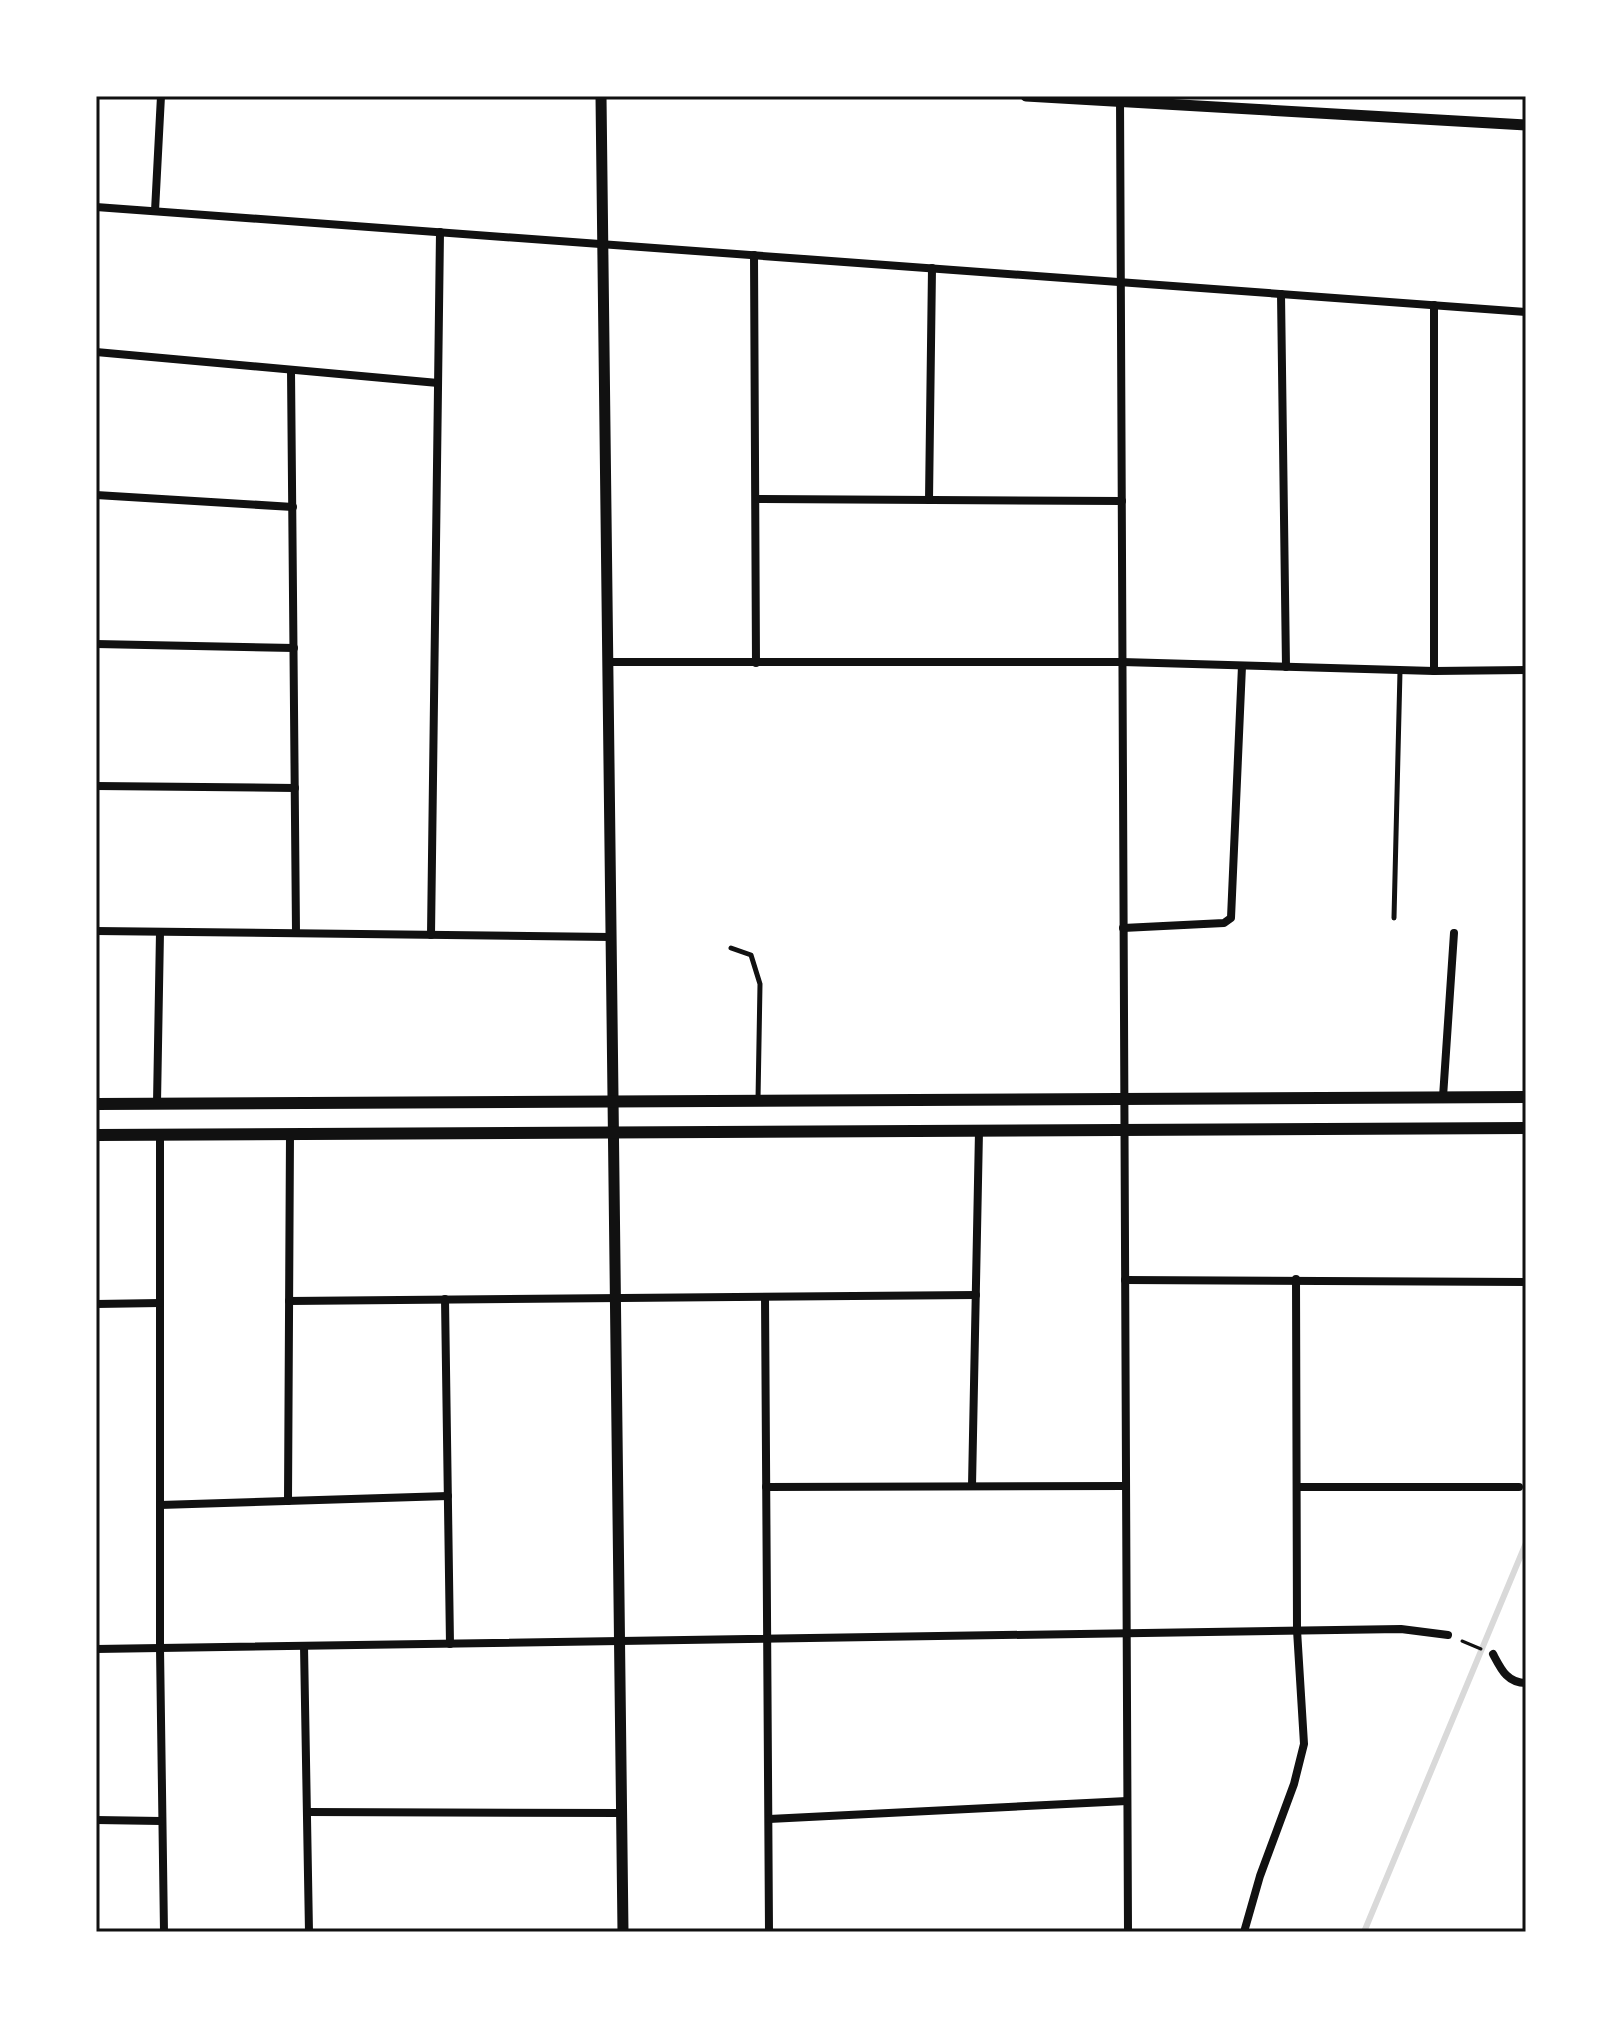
<svg xmlns="http://www.w3.org/2000/svg" width="1622" height="2028" font-family="Lato,sans-serif">
	<rect width="100%" height="100%" fill="#fff"/>
	<g fill="none" stroke-linecap="round" stroke-linejoin="round">
		<path stroke="#d9d9d9" stroke-width="6" d="M1364,1932L1526,1543"/>
		<path stroke="#111" stroke-width="3" d="M1462,1641L1481,1649"/>
		<g stroke="#111" stroke-width="5">
			<path d="M1394,918L1400,671"/>
			<path d="M731,948L751,955L760,984L758,1100"/>
		</g>
		<g stroke="#111" stroke-width="8">
			<path d="M1120,97L1128,1932"/>
			<path d="M96,207L1526,312"/>
			<path d="M155,211L161,96"/>
			<path d="M754,255L756,663"/>
			<path d="M1281,294L1286,667"/>
			<path d="M96,352L438,383"/>
			<path d="M291,370L296,932"/>
			<path d="M96,495L293,507"/>
			<path d="M758,499L1122,501"/>
			<path d="M929,500L932,268"/>
			<path d="M96,644L294,648"/>
			<path d="M608,662H1122L1434,671L1526,670"/>
			<path d="M1434,671V305"/>
			<path d="M96,786L295,788"/>
			<path d="M1123,928L1224,923L1231,918L1242,666"/>
			<path d="M96,931L611,937"/>
			<path d="M431,935L440,232"/>
			<path d="M1443,1097L1454,933"/>
			<path d="M157,1103L160,932"/>
			<path d="M160,1135V1648L164,1932"/>
			<path d="M1125,1280L1526,1282"/>
			<path d="M765,1297L769,1932"/>
			<path d="M445,1299L450,1644"/>
			<path d="M289,1301L976,1295"/>
			<path d="M96,1304L160,1303"/>
			<path d="M972,1486L979,1131"/>
			<path d="M766,1487L1126,1486"/>
			<path d="M1299,1487H1519"/>
			<path d="M288,1501L290,1134"/>
			<path d="M160,1505L448,1496"/>
			<path d="M304,1646L309,1932"/>
			<path d="M96,1649L1401,1629L1448,1635"/>
			<path d="M1493,1654C1501,1669 1507,1683 1526,1683"/>
			<path d="M307,1812L622,1813"/>
			<path d="M769,1819L1127,1801"/>
			<path d="M96,1820L161,1821"/>
			<path d="M1244,1932L1260,1876L1294,1784L1304,1744L1297,1630L1296,1279"/>
		</g>
		<g stroke="#111" stroke-width="11">
			<path d="M601,96L623,1932"/>
			<path d="M1026,96L1526,125"/>
		</g>
		<g stroke="#111" stroke-width="12">
			<path d="M96,1104L1526,1097"/>
			<path d="M96,1135L1526,1128"/>
		</g>
	</g>
	<rect width="1622" height="2028" fill="none" stroke="#ffffff" stroke-width="196"/>
	<rect x="98" y="98" width="1426" height="1832" fill="none" stroke="#111" stroke-width="3"/>
</svg>
